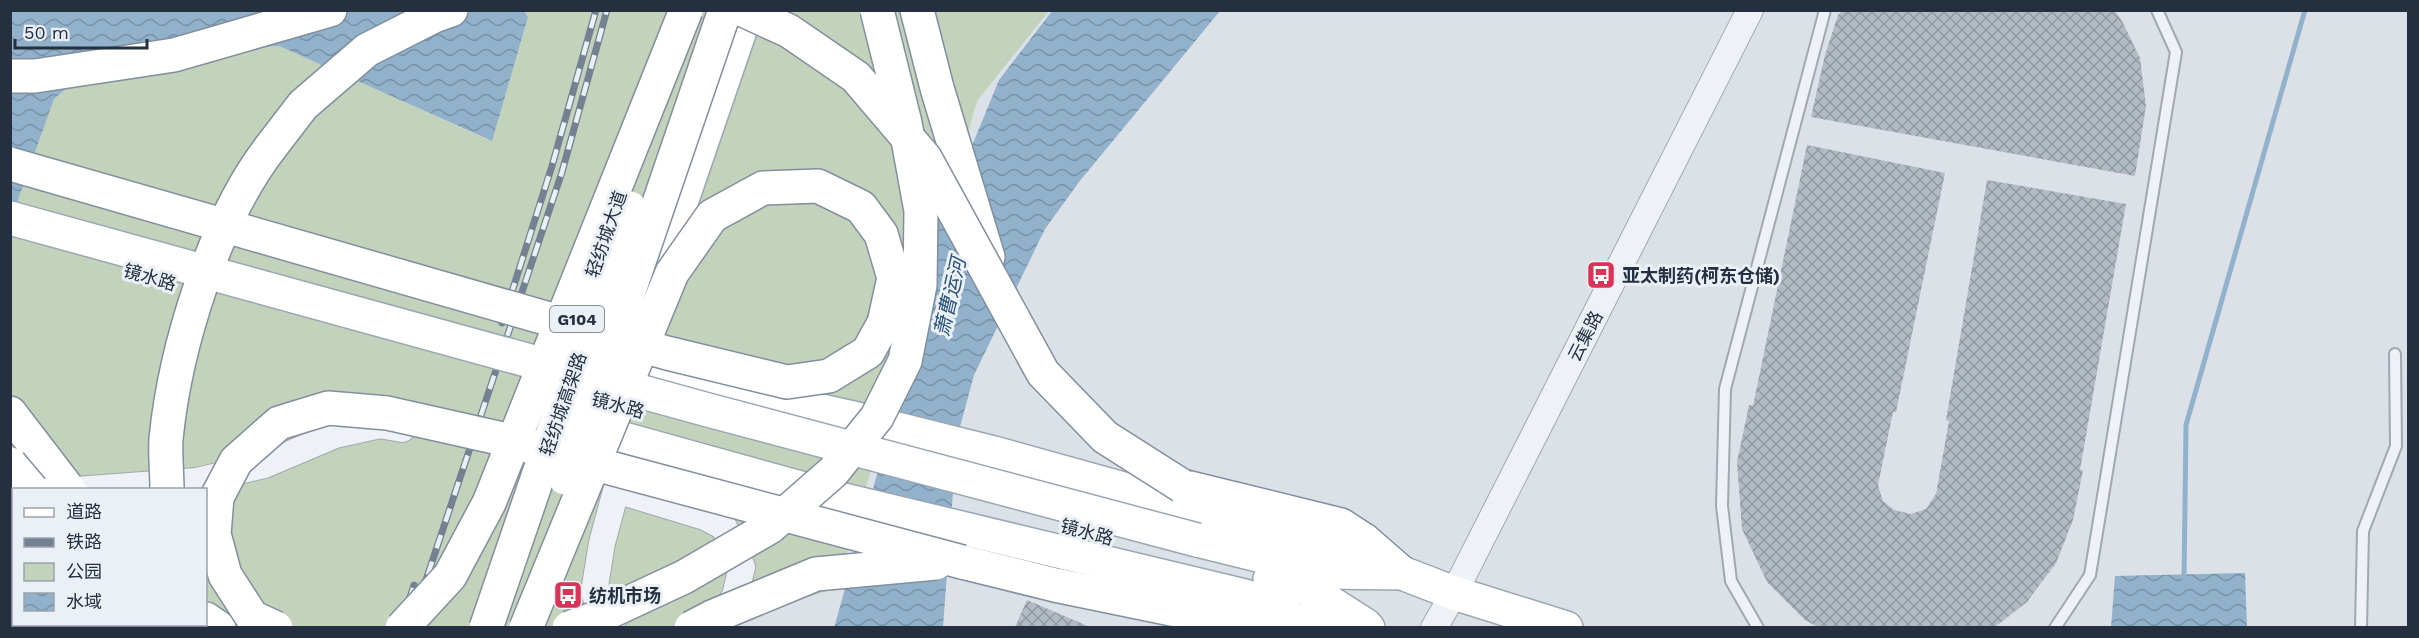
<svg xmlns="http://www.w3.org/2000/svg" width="2419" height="638" font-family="'Work Sans','Noto Sans SC',sans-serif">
	<defs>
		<pattern id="water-waves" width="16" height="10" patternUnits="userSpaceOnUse" patternTransform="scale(1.5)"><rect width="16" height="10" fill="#92b2cc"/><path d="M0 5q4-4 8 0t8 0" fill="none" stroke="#7791a7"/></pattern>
		<pattern id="building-cross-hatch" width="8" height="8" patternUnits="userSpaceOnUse" patternTransform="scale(1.5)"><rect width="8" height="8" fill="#b2bac4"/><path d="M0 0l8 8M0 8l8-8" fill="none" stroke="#9198a1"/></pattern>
	</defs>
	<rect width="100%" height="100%" fill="#dbe1e7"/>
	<path fill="#c3d2bb" d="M523,11H1049L977,101L837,588L763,611L721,627H132L130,625L206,624V490L32,489L11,460L10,219L54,99L107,54L279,46L491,141L528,18Z"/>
	<g fill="url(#water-waves)">
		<path d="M523,10L528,17L492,141L279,46L107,54L54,99L11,219V11Z"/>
		<path d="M1052,11H1220L1079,182L1045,229L974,375L957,438L943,627L834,628L912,350L939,220L946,209L999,80Z"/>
		<path d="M2245,573L2247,627H2111L2115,576Z"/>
	</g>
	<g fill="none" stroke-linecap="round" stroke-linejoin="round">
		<path stroke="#92b2cc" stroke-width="5" d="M2184,581L2186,425L2305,10"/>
	</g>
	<g fill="url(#building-cross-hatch)">
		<path d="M1843,10H2114L2122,21L2140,58L2146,106L2135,176L1811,117L1825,55L1838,15Z"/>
		<path d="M1807,145L1945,173L1896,412H1893L1878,485L1883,501L1894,510L1911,514L1926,509L1936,494L1949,421L1946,420L1987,180L2126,204L2080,470H2083L2073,520L2056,563L2027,602L1995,627H1818L1805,620L1767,582L1742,529L1737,462L1749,405L1753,406Z"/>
		<path d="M1027,600L1090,627H1015Z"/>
	</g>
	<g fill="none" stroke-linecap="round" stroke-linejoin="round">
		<g stroke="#a0a8b1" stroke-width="14">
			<g id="service">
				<path d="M1758,628L1731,581L1722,506L1725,389L1825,10"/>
				<path d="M2055,628L2090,575L2176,52L2157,10"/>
				<path d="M2361,628L2363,531L2396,446L2395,354"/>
			</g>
		</g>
		<g stroke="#a0a8b1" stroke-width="28">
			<g id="tertiary">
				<path d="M76,490L197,481L264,465L335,435L380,425L402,429"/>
				<path d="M626,493L705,517L724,527L742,567L735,596L719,620"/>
				<path d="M612,627L605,623L594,592L602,543L621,472"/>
				<path d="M1434,628L1454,593L1750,10"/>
			</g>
		</g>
		<g stroke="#99a6b4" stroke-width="36">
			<g id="primary">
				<path d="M648,299L747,10"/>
				<path d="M606,361L625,368L849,417L994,453L1336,548L1364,540"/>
				<path d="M577,426L840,499L1245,596L1301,622L1368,628"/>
				<path d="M1197,540L1327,572L1402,573L1454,593L1566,628"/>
				<path d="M1270,579L1307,588L1365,625"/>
			</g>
		</g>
		<g stroke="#818f9f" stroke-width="36">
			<g id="trunk">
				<path d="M917,10L937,88L988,257"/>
				<path d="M10,76H35L174,55L330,10"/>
				<path d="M270,148L303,105L367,50L434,16L451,10"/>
				<path d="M10,413L69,490"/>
				<path d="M1182,486L1341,525L1364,540L1402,573"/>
				<path d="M962,562L1055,585L1249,625L1301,622"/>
				<path d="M206,619L219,628"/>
				<path d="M123,624L125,628"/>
			</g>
		</g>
		<use href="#service" stroke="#eef1f5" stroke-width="10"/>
		<use href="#tertiary" stroke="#eef1f5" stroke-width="26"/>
		<use href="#primary" stroke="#fff" stroke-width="33"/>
		<use href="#trunk" stroke="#fff" stroke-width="33"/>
		<g stroke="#738192" stroke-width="7">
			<g id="rail">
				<path d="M502,323L552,166L596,10"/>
				<path d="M400,628L414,585"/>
				<path d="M410,628L562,172L607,10"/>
			</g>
		</g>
		<use href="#rail" stroke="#eaf0f5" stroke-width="4.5" stroke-dasharray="14" stroke-linecap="butt"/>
		<g stroke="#99a6b4" stroke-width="36" stroke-linecap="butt">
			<path id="primary-bridge" d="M10,218L708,410L1197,540"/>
		</g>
		<g stroke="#818f9f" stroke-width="36" stroke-linecap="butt">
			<g id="trunk-bridge">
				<path d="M743,10L789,31L856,77L925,158L1043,373L1105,437L1182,486"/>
				<path d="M10,164L667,353L787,382L829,376L868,352L884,323L894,278L881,234L861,207L818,186L763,188L712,216L672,273L526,628"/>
				<path d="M10,464L32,490"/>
				<path d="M565,478L725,10"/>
				<path d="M167,490C167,473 165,455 166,439C175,348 214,221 270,148"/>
				<path d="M276,628L252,617L225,575L214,534L217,497L236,461L279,423L328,408L387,413L494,437L962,562"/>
				<path d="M402,628L450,576L489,503L686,10"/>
				<path d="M486,628L630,208"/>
				<path d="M569,628L596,618L684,577L770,527L833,472L877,417L905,361L920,285L921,211L905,123L877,10"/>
				<path d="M691,628L712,617L816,574L936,563"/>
			</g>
		</g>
		<use href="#primary-bridge" stroke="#fff" stroke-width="33"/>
		<use href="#trunk-bridge" stroke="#fff" stroke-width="33"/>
	</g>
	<defs>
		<g id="bus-square" transform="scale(1.5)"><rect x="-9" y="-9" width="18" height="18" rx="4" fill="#db3257" stroke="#eaf0f5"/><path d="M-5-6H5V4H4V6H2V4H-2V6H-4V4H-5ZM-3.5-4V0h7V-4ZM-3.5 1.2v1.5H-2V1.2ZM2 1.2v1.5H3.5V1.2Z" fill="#fff"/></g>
	</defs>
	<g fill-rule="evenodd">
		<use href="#bus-square" x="1601" y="275"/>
		<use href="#bus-square" x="568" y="595"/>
	</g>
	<g text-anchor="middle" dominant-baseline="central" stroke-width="6" stroke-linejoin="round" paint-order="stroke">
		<rect fill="#eaf0f5" stroke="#5f6976" stroke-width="1.5" x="550" y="306" width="54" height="26" rx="4.5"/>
		<g font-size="16" font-weight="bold" fill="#242f3f">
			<text x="577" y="319">G104</text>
		</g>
		<g font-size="18" fill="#242f3f" stroke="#eaf0f5">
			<text transform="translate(606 234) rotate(-71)">轻纺城大道</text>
			<text transform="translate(150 277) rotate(16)">镜水路</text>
			<text transform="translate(1585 336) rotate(-63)">云集路</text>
			<text transform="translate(563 404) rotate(-71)">轻纺城高架路</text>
			<text transform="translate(618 405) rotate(15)">镜水路</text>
			<text transform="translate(1087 532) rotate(15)">镜水路</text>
		</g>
		<g font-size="18" font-weight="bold" fill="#242f3f" stroke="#eaf0f5" text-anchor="start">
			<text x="1622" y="275">亚太制药(柯东仓储)</text>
			<text x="589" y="595">纺机市场</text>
		</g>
		<g font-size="20" font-style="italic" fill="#2a5176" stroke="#eaf0f5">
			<text transform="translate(950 297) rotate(-77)">萧曹运河</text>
		</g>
	</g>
	<rect width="2419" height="638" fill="none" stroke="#242f3f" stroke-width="24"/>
	<rect x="12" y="488" width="195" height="138" fill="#eaf0f5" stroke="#9ba3ac" stroke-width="1.5"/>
	<rect x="24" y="508" width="30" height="9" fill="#ffffff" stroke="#9ba3ac" stroke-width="1.5"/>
	<text x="66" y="518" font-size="18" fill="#242f3f">道路</text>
	<rect x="24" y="538" width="30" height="9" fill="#738192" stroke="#9ba3ac" stroke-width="1.5"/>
	<text x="66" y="548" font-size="18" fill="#242f3f">铁路</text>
	<rect x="24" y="563" width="30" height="18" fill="#c3d2bb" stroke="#9ba3ac" stroke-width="1.5"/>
	<text x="66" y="578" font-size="18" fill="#242f3f">公园</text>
	<rect x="24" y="593" width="30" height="18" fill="url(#water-waves)" stroke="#9ba3ac" stroke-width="1.5"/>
	<text x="66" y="608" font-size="18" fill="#242f3f">水域</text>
	<path d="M15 39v9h132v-9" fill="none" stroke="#242f3f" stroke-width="3"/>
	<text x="24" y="39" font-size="18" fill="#242f3f" stroke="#eaf0f5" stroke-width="4.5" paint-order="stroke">50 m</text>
</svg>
